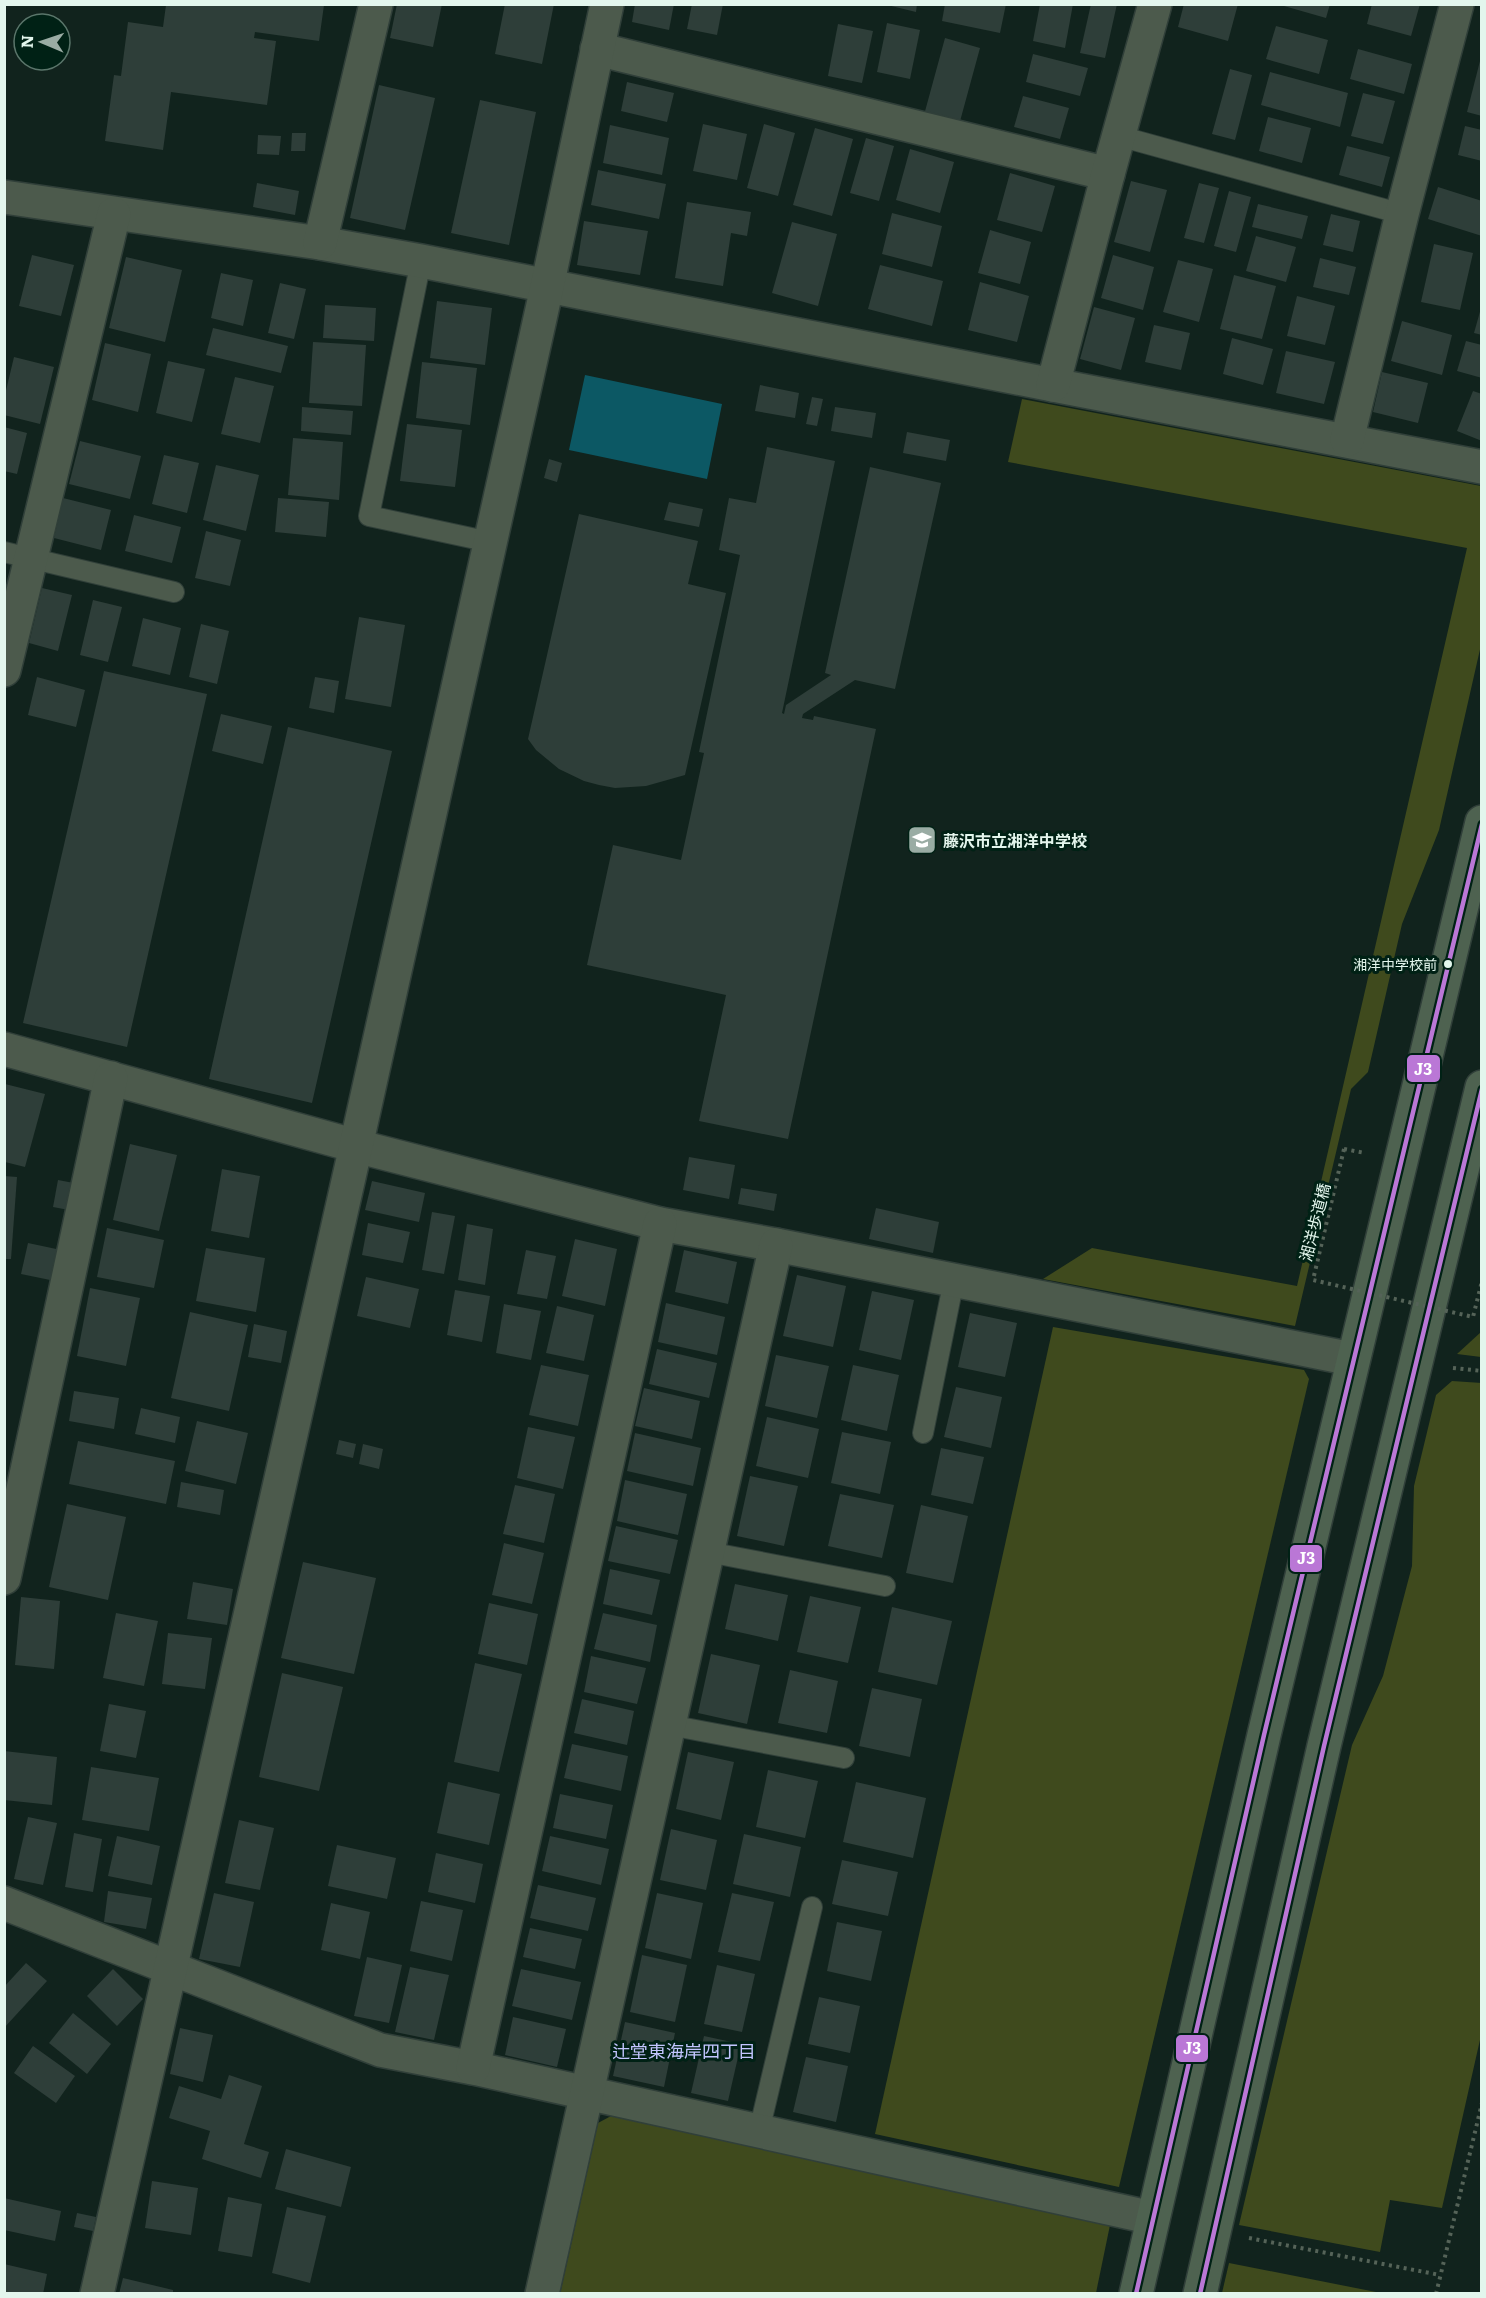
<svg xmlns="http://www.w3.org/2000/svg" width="1486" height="2298" font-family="Literata,'Noto Sans JP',serif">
	<rect width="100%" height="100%" fill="#11231d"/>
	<g fill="#3f4a1d">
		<path d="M1022,399L1481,486V645L1439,830L1402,924L1368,1072L1351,1089L1295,1326L1043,1279L1092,1248L1297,1286L1467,548L1008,462Z"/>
		<path d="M1053,1327L1304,1370L1309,1379L1119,2187L875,2134Z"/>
		<path d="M1481,1332V1357L1457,1354Z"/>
		<path d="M1452,1381L1482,1383V2031L1442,2208L1390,2200L1380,2252L1239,2225L1352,1745L1383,1676L1412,1566L1414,1486L1436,1395Z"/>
		<path d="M611,2116L1110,2225L1096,2293L560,2294L598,2123Z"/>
		<path d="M1229,2263L1376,2292L1222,2293Z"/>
	</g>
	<path fill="#0c5864" d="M585,375L722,404L707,479L569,450Z"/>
	<g fill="#2e3e39">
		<path d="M397,4H442L433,47L390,38Z"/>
		<path d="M505,4H554L542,64L495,54Z"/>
		<path d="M635,4H674L669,30L632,22Z"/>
		<path d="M692,4H723L717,35L687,29Z"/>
		<path d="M883,4H917L916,12Z"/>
		<path d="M945,4H1006L1000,33L942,21Z"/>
		<path d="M1040,4H1073L1065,48L1033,41Z"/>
		<path d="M1091,4H1117L1105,58L1080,53Z"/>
		<path d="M1184,4H1238L1228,41L1178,27Z"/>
		<path d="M1285,4H1330L1326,18L1284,6Z"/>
		<path d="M1372,4H1420L1411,36L1367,24Z"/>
		<path d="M166,5H324L319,41L255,32L254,38L276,41L267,105L171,92L163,150L105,141L114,75L121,76L128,22L163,27Z"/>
		<path d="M887,23L920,30L910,79L877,72Z"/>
		<path d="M838,24L873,31L862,83L828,76Z"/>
		<path d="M1276,26L1328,40L1319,74L1266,59Z"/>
		<path d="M945,38L980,48L959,125L924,115Z"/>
		<path d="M1358,49L1412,64L1404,94L1350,79Z"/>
		<path d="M1033,54L1088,68L1080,96L1026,82Z"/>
		<path d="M1481,57H1482V116L1467,112Z"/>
		<path d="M1230,69L1252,75L1235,140L1212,134Z"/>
		<path d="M1270,72L1348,93L1340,127L1261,105Z"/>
		<path d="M627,82L674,93L667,122L621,111Z"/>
		<path d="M379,85L435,98L405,230L350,218Z"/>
		<path d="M1363,93L1395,101L1383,144L1351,136Z"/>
		<path d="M1023,96L1069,108L1060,139L1014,127Z"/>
		<path d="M480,100L536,112L509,245L451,233Z"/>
		<path d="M1268,117L1311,128L1302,163L1259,151Z"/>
		<path d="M703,124L747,134L737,180L693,171Z"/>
		<path d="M764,124L795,133L778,196L747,188Z"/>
		<path d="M610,125L669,138L662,175L603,163Z"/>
		<path d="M1465,126L1482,130V161L1458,155Z"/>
		<path d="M815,128L853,139L832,216L793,205Z"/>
		<path d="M292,133H306L305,151H291Z"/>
		<path d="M258,135L281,136L279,155L257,154Z"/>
		<path d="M866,138L894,146L879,201L850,193Z"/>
		<path d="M1347,146L1390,157L1382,187L1339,175Z"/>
		<path d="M910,149L954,162L940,213L896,200Z"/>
		<path d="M598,170L666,184L659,219L591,205Z"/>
		<path d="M1010,173L1055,186L1042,232L997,220Z"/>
		<path d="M1131,181L1167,190L1150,252L1114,242Z"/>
		<path d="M257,183L299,191L295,215L253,207Z"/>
		<path d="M1199,183L1219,188L1204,243L1184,238Z"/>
		<path d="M1438,187L1482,201V236L1428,219Z"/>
		<path d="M1229,191L1251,197L1236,252L1214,246Z"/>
		<path d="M687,202L751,212L747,236L731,233L723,286L675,278Z"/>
		<path d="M1258,204L1308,216L1302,239L1252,227Z"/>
		<path d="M892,213L942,226L932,267L882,254Z"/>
		<path d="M1331,214L1360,221L1353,252L1323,245Z"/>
		<path d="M584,221L648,231L640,275L577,265Z"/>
		<path d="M792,222L837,234L818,306L772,293Z"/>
		<path d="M990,230L1031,242L1020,284L978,273Z"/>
		<path d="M1256,236L1296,247L1286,282L1246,271Z"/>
		<path d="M1434,244L1473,253L1460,310L1421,302Z"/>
		<path d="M32,255L74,265L61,316L19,306Z"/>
		<path d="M1113,255L1154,267L1143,310L1101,298Z"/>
		<path d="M126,257L182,270L165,342L109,328Z"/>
		<path d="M1320,258L1356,267L1349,295L1313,287Z"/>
		<path d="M1178,260L1213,269L1199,322L1163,312Z"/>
		<path d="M880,265L943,281L932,326L868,309Z"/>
		<path d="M221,273L253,280L243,326L211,318Z"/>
		<path d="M1234,275L1276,286L1262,339L1220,329Z"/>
		<path d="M980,282L1029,296L1017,342L968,330Z"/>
		<path d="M280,283L306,289L294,339L268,333Z"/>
		<path d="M1297,296L1335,306L1325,345L1287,336Z"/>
		<path d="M437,301L492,308L485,365L430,358Z"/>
		<path d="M325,305L376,308L374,341L323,338Z"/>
		<path d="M1094,307L1135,318L1121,370L1080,359Z"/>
		<path d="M1481,308H1482V335L1474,333Z"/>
		<path d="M1402,321L1452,335L1442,375L1391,361Z"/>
		<path d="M1154,325L1190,333L1181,370L1145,362Z"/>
		<path d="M213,328L288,346L281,373L206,355Z"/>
		<path d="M1232,338L1273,349L1263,385L1223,374Z"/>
		<path d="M1466,341L1482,345V378L1457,371Z"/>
		<path d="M313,342L366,345L362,406L309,403Z"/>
		<path d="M105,343L151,354L138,412L92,400Z"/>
		<path d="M1286,351L1335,362L1324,404L1276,393Z"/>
		<path d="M14,357L54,367L40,424L4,415V399Z"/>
		<path d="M168,361L205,369L192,422L156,413Z"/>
		<path d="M422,362L477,368L470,425L416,418Z"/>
		<path d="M1382,372L1428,383L1418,423L1373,412Z"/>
		<path d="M235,377L274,386L260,443L221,434Z"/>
		<path d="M760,385L799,393L795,418L755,411Z"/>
		<path d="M1473,391L1482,394V441L1457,431Z"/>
		<path d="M812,397L823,399L817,426L806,424Z"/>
		<path d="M302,407L353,411L351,435L301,431Z"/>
		<path d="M835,407L876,413L872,438L831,431Z"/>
		<path d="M407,424L462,430L455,487L400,481Z"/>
		<path d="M4,427L27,433L17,474L4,471Z"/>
		<path d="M907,432L950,440L946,461L903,453Z"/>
		<path d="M293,438L343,442L339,500L288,495Z"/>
		<path d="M80,441L141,456L130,499L69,484Z"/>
		<path d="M767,447L835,461L782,713L784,714L786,705L831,675L825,673L870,467L941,483L895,689L855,680L803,714L802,718L813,720L814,716L876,729L788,1139L699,1121L726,995L587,965L613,845L681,860L704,753L699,752L740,555L719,550L729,498L756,503Z"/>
		<path d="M164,455L199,463L187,513L152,504Z"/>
		<path d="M549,459L562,463L557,482L544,478Z"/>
		<path d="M216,465L259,475L246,531L203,520Z"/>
		<path d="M63,498L111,510L101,550L54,538Z"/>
		<path d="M278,498L329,502L326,537L275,532Z"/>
		<path d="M669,502L703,509L699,527L664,520Z"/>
		<path d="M579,514L698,541L688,584L726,593L685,775L646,786L615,788L599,785L584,781L559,769L536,750L528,739Z"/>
		<path d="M134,515L181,527L172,563L125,551Z"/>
		<path d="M206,531L241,540L230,586L195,578Z"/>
		<path d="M42,588L72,595L58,651L29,643Z"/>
		<path d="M93,600L122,607L108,662L80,655Z"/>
		<path d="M359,617L405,625L391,707L345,699Z"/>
		<path d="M143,618L181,628L170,675L132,666Z"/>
		<path d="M201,624L229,631L217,684L189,677Z"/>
		<path d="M104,671L207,694L127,1047L23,1023Z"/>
		<path d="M37,677L85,690L76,727L28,715Z"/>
		<path d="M315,677L339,681L334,713L309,708Z"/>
		<path d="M221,714L272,726L263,764L212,751Z"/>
		<path d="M288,727L392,751L312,1103L209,1079Z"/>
		<path d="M5,1084L45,1094L25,1167L5,1162Z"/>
		<path d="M130,1144L177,1155L159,1231L113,1220Z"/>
		<path d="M689,1157L735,1165L729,1199L683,1190Z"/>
		<path d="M222,1169L260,1176L249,1238L211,1231Z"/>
		<path d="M4,1176L17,1177L11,1259H4Z"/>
		<path d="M58,1180L79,1184L74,1211L53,1207Z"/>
		<path d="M372,1181L425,1193L419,1222L365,1210Z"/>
		<path d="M741,1188L777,1194L774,1211L738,1204Z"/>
		<path d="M876,1208L939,1222L933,1253L869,1239Z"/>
		<path d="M432,1212L455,1216L444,1274L422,1270Z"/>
		<path d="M368,1223L410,1232L403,1263L362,1255Z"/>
		<path d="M467,1224L493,1229L485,1285L458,1280Z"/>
		<path d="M107,1228L164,1240L154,1288L97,1277Z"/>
		<path d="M575,1239L617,1249L605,1306L562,1296Z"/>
		<path d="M28,1243L61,1250L55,1281L21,1274Z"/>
		<path d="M206,1248L265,1258L256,1312L196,1301Z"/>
		<path d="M526,1250L556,1256L547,1299L517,1294Z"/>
		<path d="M684,1250L737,1262L728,1304L675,1292Z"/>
		<path d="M797,1275L846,1286L833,1347L783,1336Z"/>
		<path d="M366,1277L419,1289L410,1328L357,1316Z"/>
		<path d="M90,1288L140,1298L126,1366L77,1356Z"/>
		<path d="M455,1290L490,1296L482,1342L447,1335Z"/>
		<path d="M872,1291L914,1300L901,1360L859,1350Z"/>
		<path d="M666,1303L725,1317L717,1355L658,1342Z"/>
		<path d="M504,1304L541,1311L531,1360L496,1353Z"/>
		<path d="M557,1306L594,1315L584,1361L546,1353Z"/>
		<path d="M190,1312L248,1325L229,1411L171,1398Z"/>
		<path d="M970,1313L1017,1323L1005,1377L958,1367Z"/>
		<path d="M254,1324L287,1331L281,1363L248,1357Z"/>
		<path d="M657,1349L717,1363L709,1398L649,1384Z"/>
		<path d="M776,1355L829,1366L817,1418L765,1406Z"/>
		<path d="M541,1365L589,1375L578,1426L529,1415Z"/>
		<path d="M853,1365L899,1375L887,1431L841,1420Z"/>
		<path d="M956,1387L1002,1397L991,1448L944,1437Z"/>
		<path d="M644,1388L700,1401L692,1439L635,1426Z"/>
		<path d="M74,1391L119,1398L114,1429L69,1421Z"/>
		<path d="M141,1408L180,1417L175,1443L135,1434Z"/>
		<path d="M767,1417L819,1429L808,1478L756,1466Z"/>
		<path d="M197,1421L248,1433L236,1484L185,1471Z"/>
		<path d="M528,1427L575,1437L563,1489L517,1478Z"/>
		<path d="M842,1432L891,1442L880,1494L831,1483Z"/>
		<path d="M635,1433L701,1448L693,1486L627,1471Z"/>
		<path d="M339,1440L356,1444L353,1458L336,1454Z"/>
		<path d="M78,1441L175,1461L166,1504L69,1484Z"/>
		<path d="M363,1444L383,1449L379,1469L359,1464Z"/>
		<path d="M941,1448L984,1457L973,1504L931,1495Z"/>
		<path d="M750,1476L798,1486L784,1546L737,1536Z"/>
		<path d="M625,1480L687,1494L678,1535L617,1521Z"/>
		<path d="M181,1482L224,1490L220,1515L177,1507Z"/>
		<path d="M515,1485L555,1494L544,1543L503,1534Z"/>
		<path d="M840,1494L894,1505L882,1558L828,1546Z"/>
		<path d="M67,1504L126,1517L108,1600L49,1587Z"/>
		<path d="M921,1505L968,1516L953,1583L906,1573Z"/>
		<path d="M616,1526L678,1540L670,1574L608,1561Z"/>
		<path d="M504,1543L544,1553L532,1604L492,1595Z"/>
		<path d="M303,1562L376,1578L354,1674L281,1658Z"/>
		<path d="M610,1569L660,1580L652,1615L603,1604Z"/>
		<path d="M193,1582L233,1589L227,1625L187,1619Z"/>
		<path d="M735,1584L788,1595L778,1641L725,1629Z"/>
		<path d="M810,1596L861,1607L848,1663L797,1652Z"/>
		<path d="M21,1597L60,1601L54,1669L15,1665Z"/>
		<path d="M489,1603L538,1614L527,1665L478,1654Z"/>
		<path d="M892,1607L952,1621L937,1685L878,1672Z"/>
		<path d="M116,1613L158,1621L144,1686L103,1678Z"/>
		<path d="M603,1613L657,1625L650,1662L594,1649Z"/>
		<path d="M168,1633L212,1638L205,1689L162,1684Z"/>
		<path d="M711,1654L760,1665L747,1724L698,1713Z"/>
		<path d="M591,1656L646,1668L637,1704L584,1692Z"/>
		<path d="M475,1663L522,1674L499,1772L454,1762Z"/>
		<path d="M790,1670L838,1681L827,1733L778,1723Z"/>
		<path d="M282,1673L343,1687L319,1791L259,1777Z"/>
		<path d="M872,1688L922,1699L910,1757L859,1746Z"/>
		<path d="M582,1699L634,1711L627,1745L574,1733Z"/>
		<path d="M109,1704L146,1711L136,1758L100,1751Z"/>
		<path d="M572,1744L628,1756L621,1791L564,1778Z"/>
		<path d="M4,1751L57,1757L52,1805L4,1800Z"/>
		<path d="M688,1752L734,1762L721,1820L676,1809Z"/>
		<path d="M91,1767L159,1778L149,1831L82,1820Z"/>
		<path d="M768,1770L818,1781L805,1838L756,1827Z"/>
		<path d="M448,1782L500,1794L489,1845L437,1833Z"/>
		<path d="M856,1782L926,1798L913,1858L843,1842Z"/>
		<path d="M560,1794L613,1805L606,1839L553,1828Z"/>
		<path d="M28,1817L57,1823L43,1885L14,1879Z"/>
		<path d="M239,1820L274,1828L260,1890L225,1883Z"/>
		<path d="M671,1829L717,1840L706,1890L660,1880Z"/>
		<path d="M74,1833L102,1839L93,1892L65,1887Z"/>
		<path d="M744,1834L801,1847L790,1897L733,1884Z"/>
		<path d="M117,1836L160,1846L152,1885L108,1876Z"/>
		<path d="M550,1836L609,1849L601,1885L542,1871Z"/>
		<path d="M337,1845L396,1858L387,1899L328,1886Z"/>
		<path d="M436,1853L483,1864L475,1903L428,1892Z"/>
		<path d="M842,1860L898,1872L888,1916L832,1904Z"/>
		<path d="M538,1885L596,1898L588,1931L530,1918Z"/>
		<path d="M108,1891L152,1898L146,1929L104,1922Z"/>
		<path d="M214,1893L254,1902L240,1967L199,1959Z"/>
		<path d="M657,1893L703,1903L691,1959L645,1948Z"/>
		<path d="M732,1893L774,1902L760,1961L718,1952Z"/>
		<path d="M421,1901L463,1910L452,1961L410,1951Z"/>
		<path d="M331,1903L370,1912L360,1959L321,1950Z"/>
		<path d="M837,1922L882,1931L871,1981L827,1971Z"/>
		<path d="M530,1928L582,1939L575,1969L523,1957Z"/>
		<path d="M642,1955L687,1965L675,2022L630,2012Z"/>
		<path d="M367,1957L402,1965L389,2023L354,2016Z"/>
		<path d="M26,1963L47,1981L4,2028V1987Z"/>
		<path d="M717,1965L755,1974L742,2032L704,2024Z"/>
		<path d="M410,1967L449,1975L434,2040L395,2032Z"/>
		<path d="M113,1969L143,1999L117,2026L87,1996Z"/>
		<path d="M521,1969L581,1982L572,2020L512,2006Z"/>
		<path d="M819,1997L860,2006L850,2053L808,2044Z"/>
		<path d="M73,2013L111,2044L87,2074L49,2043Z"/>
		<path d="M513,2017L566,2029L557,2067L505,2055Z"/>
		<path d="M625,2022L675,2033L664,2087L613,2076Z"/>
		<path d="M180,2028L213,2035L203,2082L170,2074Z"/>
		<path d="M704,2036L741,2044L728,2101L691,2093Z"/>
		<path d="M33,2046L75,2076L56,2103L14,2073Z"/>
		<path d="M806,2057L848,2066L836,2122L793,2112Z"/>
		<path d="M229,2075L262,2086L244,2144L269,2152L261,2178L202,2159L210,2131L169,2118L179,2086L221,2099Z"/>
		<path d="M286,2149L351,2167L341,2207L275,2189Z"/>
		<path d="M152,2181L198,2188L191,2235L145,2228Z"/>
		<path d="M228,2197L262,2204L252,2257L218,2251Z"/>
		<path d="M4,2198L61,2211L55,2241L4,2230Z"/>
		<path d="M287,2207L326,2216L310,2283L272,2273Z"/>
		<path d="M77,2213L96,2217L93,2231L74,2227Z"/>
		<path d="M4,2264L47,2274L43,2294H4Z"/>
		<path d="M123,2278L173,2290V2294H119Z"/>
	</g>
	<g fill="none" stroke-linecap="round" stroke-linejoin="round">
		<g stroke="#303f39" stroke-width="22">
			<g id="service">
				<path d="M1119,136L1402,214"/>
				<path d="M421,261L369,516L490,542"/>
				<path d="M4,552L174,592"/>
				<path d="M923,1433L954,1280"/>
				<path d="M708,1552L885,1586"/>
				<path d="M669,1725L844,1758"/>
				<path d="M759,2131L812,1907"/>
			</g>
		</g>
		<g stroke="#303f39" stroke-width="36">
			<g id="minor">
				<path d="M597,49L1108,174"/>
				<path d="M4,197L320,243L421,261L1053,385L1482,467"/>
				<path d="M320,243L376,4"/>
				<path d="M1053,385L1108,174L1155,4"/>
				<path d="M1347,440L1402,214L1457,4"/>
				<path d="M4,670L114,214"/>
				<path d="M4,1049L356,1146L660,1224L776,1245L1352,1359"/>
				<path d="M4,1578L111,1078"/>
				<path d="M4,1903L380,2050L473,2068L1153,2218"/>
				<path d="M473,2068L660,1224"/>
				<path d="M97,2294L356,1146L547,287L607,4"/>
				<path d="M542,2294L776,1245"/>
			</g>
		</g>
		<g stroke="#303f39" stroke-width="36">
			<g id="trunk">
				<path d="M1136,2294L1264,1735L1482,822"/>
				<path d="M1200,2294L1324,1746L1482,1087"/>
			</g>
		</g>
		<g stroke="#556358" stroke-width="4" stroke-dasharray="3 4.5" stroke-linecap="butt">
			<path d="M1344,1149L1365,1153"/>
			<path d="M1453,1368L1482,1371"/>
			<path d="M1249,2238L1440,2275"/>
			<path d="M1436,2294L1482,2103"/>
		</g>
		<use href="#service" stroke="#4c5a4c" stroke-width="20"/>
		<use href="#minor" stroke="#4c5a4c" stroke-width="33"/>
		<use href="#trunk" stroke="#4e6250" stroke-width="33"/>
		<path stroke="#556358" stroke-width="4" stroke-dasharray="3 4.5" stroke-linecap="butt" d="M1344,1149L1313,1280L1473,1317L1482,1281"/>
		<g stroke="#002115" stroke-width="9">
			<g id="bus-1">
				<path d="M1136,2294L1264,1735L1482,824"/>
				<path d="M1200,2294L1324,1746L1482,1089"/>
			</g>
		</g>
		<use href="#bus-1" stroke="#ba77d6" stroke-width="4.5"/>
	</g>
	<defs>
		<g id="school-square" transform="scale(1.5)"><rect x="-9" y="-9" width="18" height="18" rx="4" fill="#9aaca4" stroke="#002115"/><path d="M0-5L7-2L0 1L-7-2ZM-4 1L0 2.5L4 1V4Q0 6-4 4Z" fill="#fff"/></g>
	</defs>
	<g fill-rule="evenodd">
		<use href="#school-square" x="922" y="840"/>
	</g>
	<circle fill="#e3f6ed" stroke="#002115" stroke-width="2" cx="1448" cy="964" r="5"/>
	<g text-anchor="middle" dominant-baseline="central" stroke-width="6" stroke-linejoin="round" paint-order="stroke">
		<g font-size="14" fill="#e3f6ed" stroke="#002115" text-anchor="end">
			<text x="1437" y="964">湘洋中学校前</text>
		</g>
		<g font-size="16" font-weight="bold" fill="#e3f6ed" stroke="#002115" text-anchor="start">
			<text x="943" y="840">藤沢市立湘洋中学校</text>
		</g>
		<g font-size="16" fill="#e3f6ed" stroke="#002115">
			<text transform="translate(1314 1222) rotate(-76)">湘洋歩道橋</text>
		</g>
		<g font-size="18" fill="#c2c5fe" stroke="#002115">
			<text x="684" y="2050">辻堂東海岸四丁目</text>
		</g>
	</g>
	<g stroke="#002115" stroke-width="2">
		<rect x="1406" y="1054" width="35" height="29" rx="6" fill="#ba77d6"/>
		<rect x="1289" y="1544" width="34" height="29" rx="6" fill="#ba77d6"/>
		<rect x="1175" y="2034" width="34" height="29" rx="6" fill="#ba77d6"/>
	</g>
	<g font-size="16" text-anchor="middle" font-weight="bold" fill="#fff">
		<text x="1423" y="1075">J3</text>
		<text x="1306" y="1564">J3</text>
		<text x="1192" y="2054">J3</text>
	</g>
	<rect width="1486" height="2298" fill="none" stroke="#e3f6ed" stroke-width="12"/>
	<g transform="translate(42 42) rotate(272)"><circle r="28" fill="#002115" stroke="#5b766b" stroke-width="1.5"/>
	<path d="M0-4.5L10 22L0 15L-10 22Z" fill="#9aaca4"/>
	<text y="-9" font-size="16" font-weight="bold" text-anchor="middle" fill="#e3f6ed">N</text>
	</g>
</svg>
